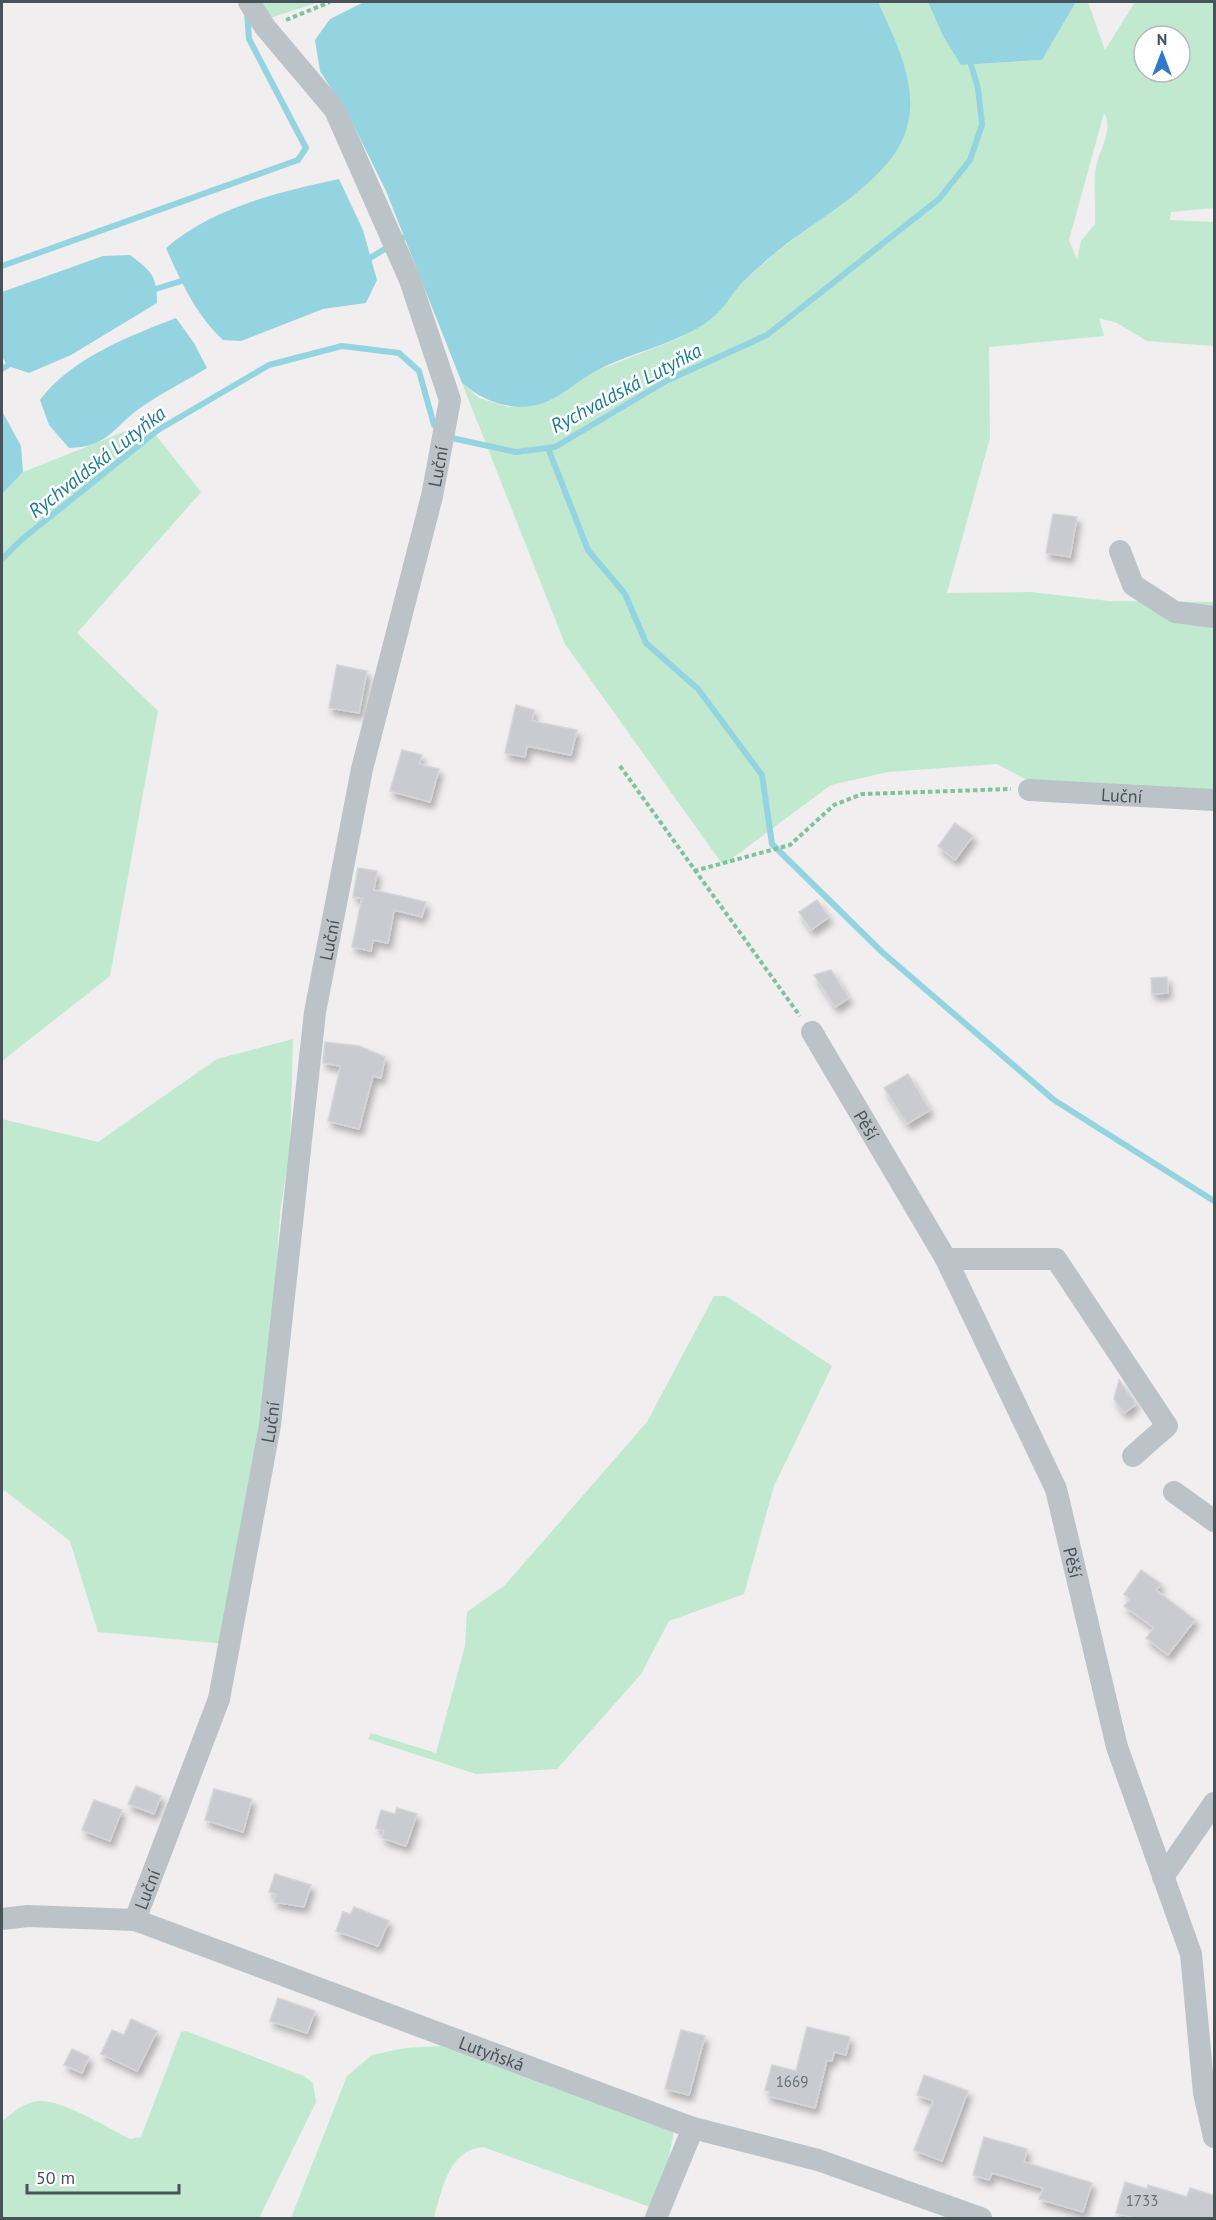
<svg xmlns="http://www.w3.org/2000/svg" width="1216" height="2220" font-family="'PT Sans',sans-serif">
	<defs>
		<filter id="shadow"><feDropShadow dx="3.5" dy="6" stdDeviation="3" flood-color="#0004"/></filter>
	</defs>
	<rect width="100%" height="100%" fill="#f0eeee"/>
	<g fill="#c1e9cf" fill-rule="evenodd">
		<path d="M257,2H319L267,19Z"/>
		<path d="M878,2H928L943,36L962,65L1042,60L1076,2H1088L1105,50L1135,2H1214V208L1171,212L1170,220L1214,222V346L1147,341L1117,323L1099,318L1104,336L989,347L990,438L947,593L1031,592L1109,601L1214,602V800L1040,787L997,764L888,772L831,785L723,865L565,644L462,383L479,398L508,407L538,405L596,371L680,338L713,318L741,284L774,254L870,181L907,75ZM1144,36H1180V72H1144ZM1104,113C1114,129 1099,151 1096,167C1093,185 1096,206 1095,224L1081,241L1077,260L1069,240Z"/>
		<path d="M146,423L201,492L77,633L158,711L110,976L2,1061V494L23,472Z"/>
		<path d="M293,1039L290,1149L280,1213L268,1404L226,1644L98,1632L70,1541L4,1490L2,1493V1119L98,1142L217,1059Z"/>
		<path d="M714,1296H726L832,1366L774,1486L744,1594L669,1621L641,1674L557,1769L476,1774L368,1739L371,1733L436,1753L465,1646L467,1612L505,1585L647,1422Z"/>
		<path d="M186,2031L304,2076L313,2083L316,2102L259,2218H2V2122C11,2113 25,2102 38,2101C62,2099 108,2128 130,2139L141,2137L181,2032Z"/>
		<path d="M442,2046L674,2131L668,2162L653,2208L483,2147C448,2150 442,2190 434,2218H291L347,2076L372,2055L405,2048Z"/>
	</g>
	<g fill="#94d4e1">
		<path d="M364,2H878C895,40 919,84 907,127C893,181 815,219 774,254C763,263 751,274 741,284C731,295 723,310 711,319C677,345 633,351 596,371C577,381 558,400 537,405C509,411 483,401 462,383L386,191L352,122L320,71L315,40L330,19Z"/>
		<path d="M928,2H1076L1042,60L961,65L943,36Z"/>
		<path d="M339,179L363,230L377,280L366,303L323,309L241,341L223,340C196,315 181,282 166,248C213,207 279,192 339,179Z"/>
		<path d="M130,255C151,271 157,275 157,303L71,355L29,373L8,366L2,357V292L103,256Z"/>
		<path d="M176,318L194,343L207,368C186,381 163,392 143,406C113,426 110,447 69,448L49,425L40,400C70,359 129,336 176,318Z"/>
		<path d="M2,411L21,446L23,472L2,494Z"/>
	</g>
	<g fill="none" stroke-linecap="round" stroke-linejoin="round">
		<g stroke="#94d4e1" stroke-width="6">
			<path d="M362,259L370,258L411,233"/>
			<path d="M2,266L298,160L306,148L249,39L247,12"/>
			<path d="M149,291L188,279"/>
			<path d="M2,369L13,362"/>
			<path d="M447,437L516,452L555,447L666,381L767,335L939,199L970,160L982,125L978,88L969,58"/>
			<path d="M548,448L588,550L625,594L646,643L698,689L762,775L772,844L882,952L1054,1100L1214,1201"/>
			<path d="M2,559L21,540L158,430L269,365L342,346L399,353L419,371L434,425L439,430"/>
		</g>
	</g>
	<g fill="#c9cbd0" stroke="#d3d5d9" stroke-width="1.5" filter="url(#shadow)">
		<path d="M1053,514L1077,517L1070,557L1046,553Z"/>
		<path d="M337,665L367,671L359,713L329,708Z"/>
		<path d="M516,705L534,710L532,721L577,730L571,755L527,746L525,757L505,753Z"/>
		<path d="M402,750L422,755L419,764L439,769L430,802L390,791Z"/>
		<path d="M955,823L973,836L955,860L938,846Z"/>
		<path d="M358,868L377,871L374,890L426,902L422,917L394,910L388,943L373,940L371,951L352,947L362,898L353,897Z"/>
		<path d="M817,900L829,917L811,930L799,912Z"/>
		<path d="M831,970L849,998L835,1007L814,975Z"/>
		<path d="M1167,977L1168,993L1152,994L1151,978Z"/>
		<path d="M325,1042L359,1046L385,1057L381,1078L373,1076L359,1129L328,1121L340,1069V1066L323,1063Z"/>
		<path d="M908,1074L930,1110L907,1124L884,1088Z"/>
		<path d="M1119,1380L1136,1404L1124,1413L1114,1399Z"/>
		<path d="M1141,1570L1161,1584L1156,1590L1195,1620L1168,1655L1146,1638L1154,1628L1124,1606L1130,1599L1124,1594Z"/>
		<path d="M136,1786L161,1796L154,1814L128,1804Z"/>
		<path d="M214,1789L252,1799L243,1832L205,1820Z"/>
		<path d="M94,1800L122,1810L110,1841L82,1830Z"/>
		<path d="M397,1808L417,1814L406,1846L382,1838L384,1831L376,1828L381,1810L395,1814Z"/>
		<path d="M275,1874L311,1885L304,1907L274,1902L276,1894L269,1892Z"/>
		<path d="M354,1907L389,1921L378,1946L336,1931L343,1912L351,1914Z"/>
		<path d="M278,1998L315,2011L307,2033L270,2021Z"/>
		<path d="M131,2019L157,2031L137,2071L101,2054L112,2030L124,2035Z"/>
		<path d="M807,2027L850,2037L846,2055L834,2052L832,2061L827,2060L815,2108L768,2096L769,2091L765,2090L772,2065L796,2071Z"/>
		<path d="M681,2030L705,2036L689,2095L665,2089Z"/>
		<path d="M72,2049L89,2057L82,2073L64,2065Z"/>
		<path d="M924,2075L968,2091L942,2161L914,2150L933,2101L917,2095Z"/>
		<path d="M984,2137L1027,2149L1024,2162L1092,2183L1083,2212L1039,2199L1043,2188L992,2173L989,2180L973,2175Z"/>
		<path d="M1125,2182L1147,2189L1148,2185L1187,2197L1190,2188L1215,2196V2218H1134L1116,2213Z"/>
	</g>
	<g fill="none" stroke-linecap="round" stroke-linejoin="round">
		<g stroke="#7ec39e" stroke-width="4" stroke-dasharray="4.5 3" stroke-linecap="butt">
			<path d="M286,20L330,2"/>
			<path d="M620,766L800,1016"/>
			<path d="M694,871L790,845L834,805L862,794L1011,789"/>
		</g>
		<g stroke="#bbc3c9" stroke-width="22">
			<path d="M1120,551L1133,585L1175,612L1214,617"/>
			<path id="s1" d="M1029,790L1214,800"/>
			<path id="s2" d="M812,1032L946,1259L1056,1489L1117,1747L1191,1954L1204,2093L1214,2137"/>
			<path d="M946,1259H1056L1167,1426L1133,1456"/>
			<path d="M1174,1492L1214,1521"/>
			<path d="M1163,1877L1214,1803"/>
			<path id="s3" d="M2,1919L28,1916L135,1920L693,2128L818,2160L981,2218"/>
			<path id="s4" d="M135,1920L219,1699L270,1425L315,1012L362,769L432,496L450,400L410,280L335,110L265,27L249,2"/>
			<path d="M656,2218L693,2128"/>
		</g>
	</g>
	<g text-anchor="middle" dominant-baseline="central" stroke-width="5" stroke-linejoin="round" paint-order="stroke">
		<g font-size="15" fill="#687077">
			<text x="792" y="2081">1669</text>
			<text x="1142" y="2200">1733</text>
		</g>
		<g font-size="18" fill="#485259" stroke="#fff">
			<text stroke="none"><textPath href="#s4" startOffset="1490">Luční</textPath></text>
			<text stroke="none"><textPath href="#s1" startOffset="93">Luční</textPath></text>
			<text stroke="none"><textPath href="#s4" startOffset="1004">Luční</textPath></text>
			<text stroke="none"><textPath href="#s2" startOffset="108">Pěší</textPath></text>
			<text stroke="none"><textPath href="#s4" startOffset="518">Luční</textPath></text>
			<text stroke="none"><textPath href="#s2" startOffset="594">Pěší</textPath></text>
			<text stroke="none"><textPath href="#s4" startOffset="33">Luční</textPath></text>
			<text stroke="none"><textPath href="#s3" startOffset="514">Lutyňská</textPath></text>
		</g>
		<g font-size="20" font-style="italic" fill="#1d7c90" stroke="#fff">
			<text transform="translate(626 388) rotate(-28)">Rychvaldská Lutyňka</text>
			<text transform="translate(97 462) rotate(-38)">Rychvaldská Lutyňka</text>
		</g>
	</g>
	<rect width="1216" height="2220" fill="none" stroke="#485259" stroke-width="6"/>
	<g transform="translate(1162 54)"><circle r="28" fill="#ffffff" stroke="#b6babd" stroke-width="1.5"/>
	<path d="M0-4.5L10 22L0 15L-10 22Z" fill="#2f79c9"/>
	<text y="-9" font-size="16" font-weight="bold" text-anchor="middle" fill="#485259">N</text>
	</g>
	<path d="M27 2184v9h152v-9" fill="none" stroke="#485259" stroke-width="3"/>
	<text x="36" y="2184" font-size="18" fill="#485259" stroke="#ffffff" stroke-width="4.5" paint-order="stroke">50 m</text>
</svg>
